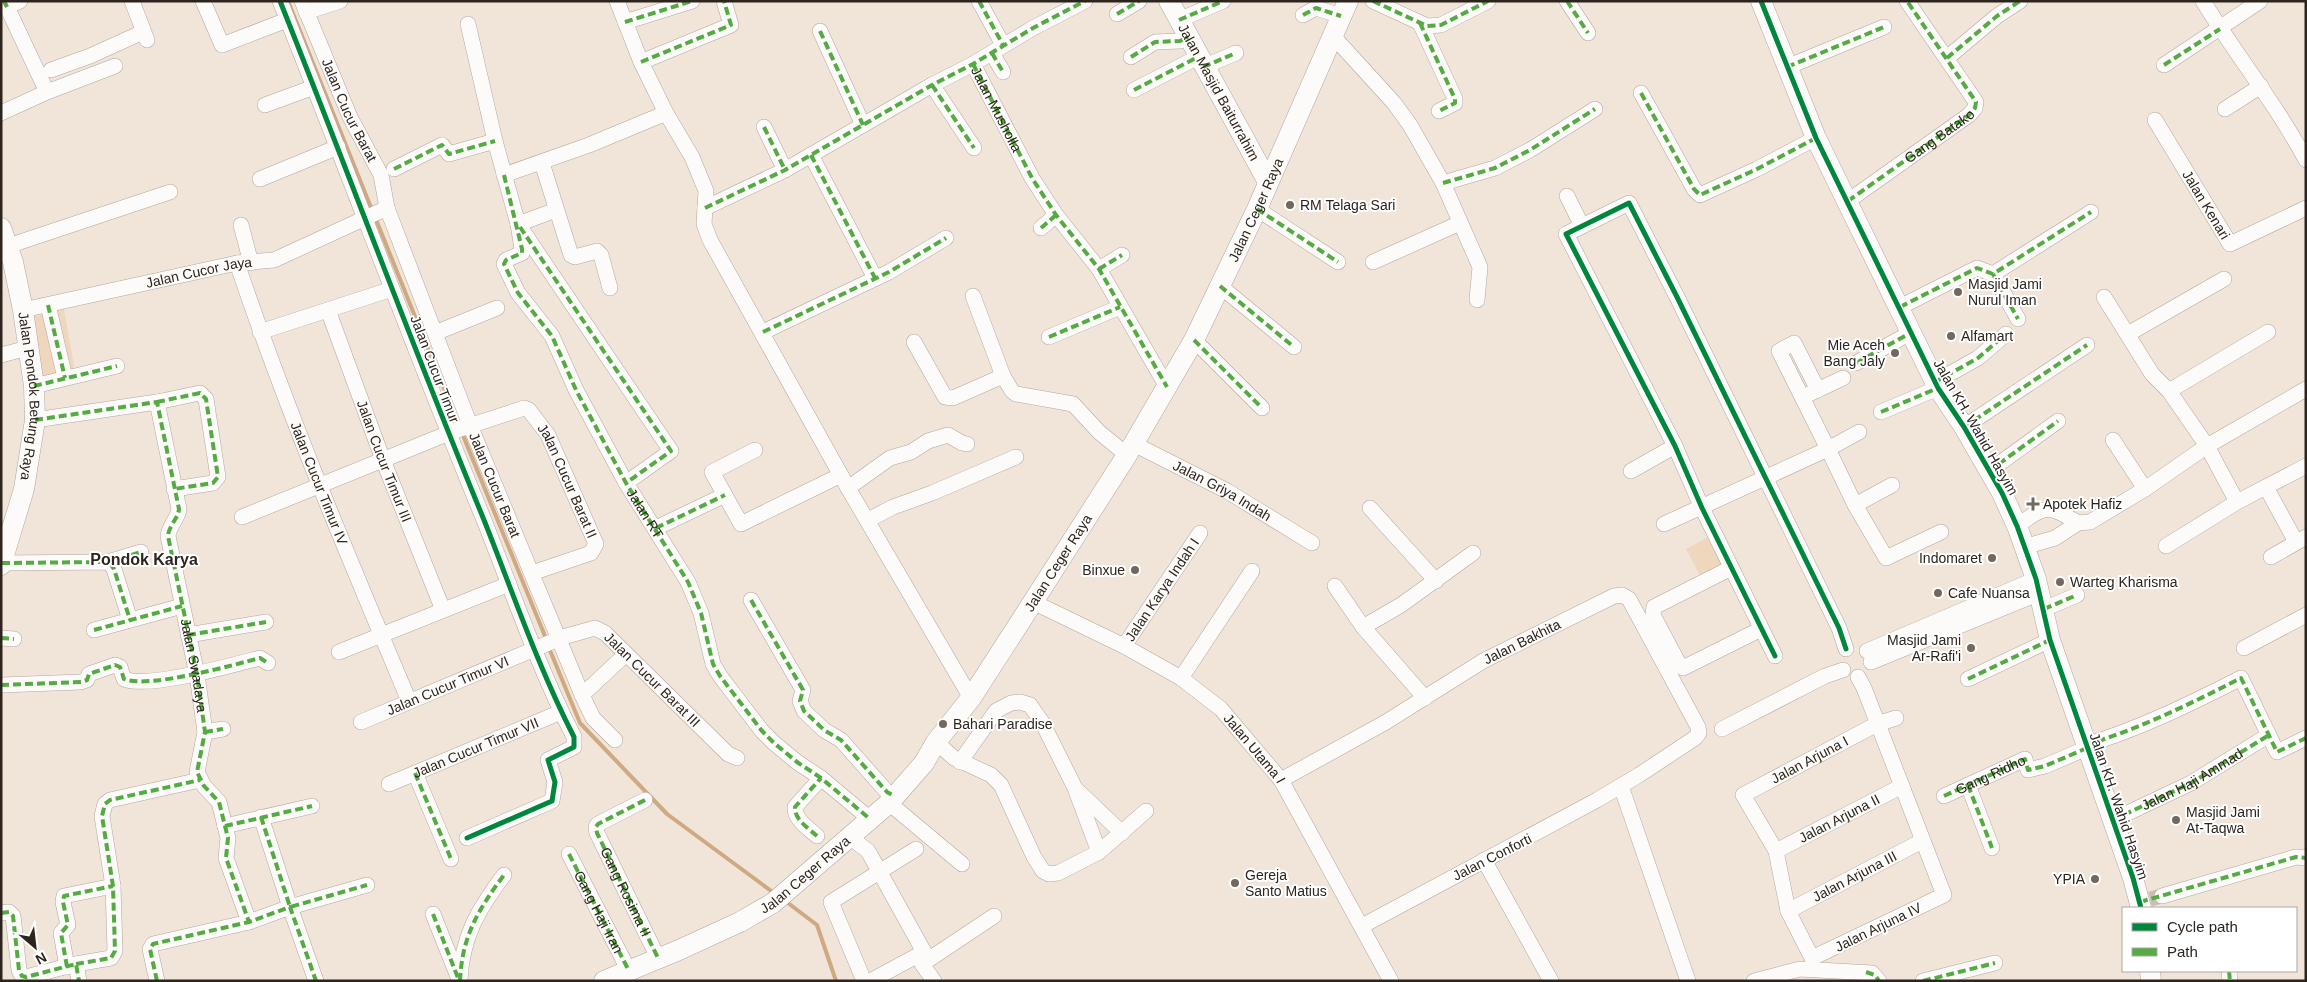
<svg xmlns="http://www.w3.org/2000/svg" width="2307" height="982" font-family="Helvetica,sans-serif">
	<rect width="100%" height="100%" fill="#f1e5da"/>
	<g fill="#efd7be">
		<path d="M64,309L77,383L41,392L28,318Z"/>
		<path d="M1708,537L1724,567L1702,579L1686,549Z"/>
	</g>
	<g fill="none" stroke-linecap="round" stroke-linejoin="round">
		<g stroke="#cfa982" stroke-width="4">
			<path d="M288,1L372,210"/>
			<path d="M375,217L459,426"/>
			<path d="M462,433L547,641"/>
			<path d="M549,648L580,723L667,814L774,893"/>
			<path d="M784,900L817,925L836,981"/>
		</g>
		<path stroke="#cabeb4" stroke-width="15" stroke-dasharray="15 8" stroke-linecap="butt" d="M2150,899L2162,896"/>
		<g stroke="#b0a79f" stroke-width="16">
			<g id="street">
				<path d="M20,1L7,7L47,92"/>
				<path d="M132,1L147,40"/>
				<path d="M203,1L222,45L287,20"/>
				<path d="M280,1C349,174 413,348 484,520C513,593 538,667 574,737V747L548,760L555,782L552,801L467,838"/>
				<path id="s1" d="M302,1L350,117L381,175L387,208L470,425L582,695L593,718L615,740"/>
				<path d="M617,1L641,62L666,113L692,157L706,191L704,224L710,240L848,488L971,698"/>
				<path d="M979,1L1003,45"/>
				<path d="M1373,1L1427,26L1441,25L1488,1"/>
				<path d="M1567,1L1588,33"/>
				<path d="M2203,1C2236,55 2276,104 2306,160"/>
				<path d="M306,12L340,1"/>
				<path d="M1117,14L1139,1"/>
				<path d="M1303,15L1316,8L1341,16"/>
				<path d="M1179,20L1223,1"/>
				<path d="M625,22L692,1"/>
				<path d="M1420,23L1455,99V103L1439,111"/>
				<path id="s2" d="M468,24L495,141L518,224L522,249V253L506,260L504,264L518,293L552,336L576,390L626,483L688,582L701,613L713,664L720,676L762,731L774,743L797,762L821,778L870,819"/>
				<path d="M820,31L863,125"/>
				<path d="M1332,35L1394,103L1410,125L1443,183L1480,267L1477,300"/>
				<path d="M992,53L1003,72"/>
				<path d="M1131,57L1155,42L1180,41L1188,37"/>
				<path d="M1947,58L1997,16L2020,1"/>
				<path d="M641,62L731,25L724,1"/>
				<path id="s3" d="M973,64L1032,178L1056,215L1099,269L1167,387"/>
				<path d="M2164,65L2260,1"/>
				<path d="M1203,67L1236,53"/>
				<path d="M1787,67L1884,27"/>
				<path d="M51,70L90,56L143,32"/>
				<path d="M932,85L974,148"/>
				<path d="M1134,90L1198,57"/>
				<path d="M1641,93L1694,189L1700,195L1757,169L1816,138"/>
				<path d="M265,105L314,87"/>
				<path d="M2225,109L2261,86"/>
				<path d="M1,113L47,92L115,66"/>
				<path id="s4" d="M2155,120L2230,244L2306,208"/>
				<path d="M764,127L785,170"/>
				<path d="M811,155L875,278"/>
				<path d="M542,163L571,255L575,257L597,251L601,255L610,288"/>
				<path d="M394,169L442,145L449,154L495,141"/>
				<path d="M504,175L589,145L666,113"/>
				<path d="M260,179L338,147"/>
				<path d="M1443,183L1495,168L1530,150L1595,109"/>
				<path d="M1567,196L1582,226"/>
				<path d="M1848,201L1969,115L1975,108L1976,102L1907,1"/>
				<path d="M705,208L785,170L932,85L973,64L1033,28L1085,1"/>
				<path d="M1257,209L1338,262"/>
				<path d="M556,210L518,224L671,451L626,483"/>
				<path d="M241,225L251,263"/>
				<path d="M1041,228L1056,215"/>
				<path d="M8,246L170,192"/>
				<path d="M1373,262L1460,223"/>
				<path id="s5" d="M237,263C287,412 348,556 409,701"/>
				<path d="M1099,269L1122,255"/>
				<path d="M1993,274L2018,319"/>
				<path d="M1220,286L1294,347"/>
				<path d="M973,296L1003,376"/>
				<path d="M2104,297L2152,374L2169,391L2207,446L2237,502"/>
				<path d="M48,305L65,378"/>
				<path d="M1900,307L1977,268L1993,274L2091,212"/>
				<path id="s6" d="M23,310L237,263L274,260L387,208"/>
				<path id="s7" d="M328,310L383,460L443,610"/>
				<path d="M260,332L392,289"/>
				<path d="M763,332L889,272L946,238"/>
				<path d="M435,333L497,308"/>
				<path d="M2128,334L2224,279"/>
				<path d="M1049,337L1120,307"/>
				<path d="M1194,340L1262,408"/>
				<path d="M914,342L945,397L953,398L1003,376L1012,391L1016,394L1073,404L1099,432L1127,455"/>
				<path d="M1,355L28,348"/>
				<path d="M1856,363L1912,332"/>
				<path d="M1935,382L1978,358L2006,334"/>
				<path d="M34,386L117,366"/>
				<path d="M2169,391L2268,332"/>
				<path d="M1809,394L1843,378"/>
				<path d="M157,402L200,393L206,399L218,477L213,483L174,489"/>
				<path d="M1881,412L1938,388"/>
				<path d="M35,420L157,402L179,509C178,519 169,525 168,536L197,675L205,732L197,772L204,786L219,802L228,838L226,858L249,922L290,907L316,981"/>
				<path d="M1964,427L2087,345"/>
				<path d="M1859,432L1828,449L1855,505L1886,558L1941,532"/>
				<path d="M2113,440L2145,489"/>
				<path id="s8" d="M1132,443L1227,491L1312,543"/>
				<path d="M755,450L712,472L741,524L841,475"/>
				<path d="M1631,471L1675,446"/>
				<path d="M1989,471L2058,421"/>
				<path d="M2266,487L2296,542"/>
				<path d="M848,488L890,458L911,452L928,441L948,435L962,443L967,444"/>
				<path d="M1855,505L1892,485"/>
				<path d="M1370,508L1436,581"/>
				<path id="s9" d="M242,517L454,431L524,408L529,410L548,435L596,544L591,553L532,573"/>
				<path d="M868,520L893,507L932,493L1016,457"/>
				<path d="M1664,524L1828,449L1779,351L1794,343L1818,390"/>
				<path d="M2017,526C2046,505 2047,504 2078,523"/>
				<path d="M656,528L725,495"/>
				<path d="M2166,546L2237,502L2306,466"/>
				<path d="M2024,547L2055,538L2078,523L2090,522L2145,489L2207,446L2306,389"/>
				<path d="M2271,557L2306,537"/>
				<path d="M108,562L141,552"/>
				<path d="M2,563L109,562L114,569L130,620"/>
				<path d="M1731,568L1654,607L1653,615L1680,666L1683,668L1761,629"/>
				<path d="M1335,586L1363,627L1425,698"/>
				<path d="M751,600L803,690L800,701L804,711L824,730L841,740L887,792L894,796"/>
				<path id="s10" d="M1033,602L1124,646L1181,678L1221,709L1281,780L1391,981"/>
				<path d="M2044,609L2077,595"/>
				<path d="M1363,627L1401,605L1473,553"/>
				<path d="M94,630L182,606"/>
				<path d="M188,635L266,622"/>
				<path d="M1,638L14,639"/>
				<path id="s11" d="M1124,646L1200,533"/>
				<path d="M2244,648L2306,615"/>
				<path d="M1867,651L2036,579"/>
				<path d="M339,652L509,584"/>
				<path d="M1775,656L1702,508L1675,446L1566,234L1629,203L1677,297L1839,628L1846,649"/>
				<path d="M1871,662L2040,593"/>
				<path id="s12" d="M1858,677L1864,688L1944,895L1812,958L1788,911L1776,851L1743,795L1877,724L1896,718"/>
				<path d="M1181,678L1252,571"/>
				<path d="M1968,679L2050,640"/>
				<path d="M1,685L81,682L87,680L89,674L115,665L120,667L124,679C148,689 233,665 260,658L268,663"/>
				<path d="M582,695L625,655"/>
				<path id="s13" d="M361,722L563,637L595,628L605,633L728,754L737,758"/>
				<path d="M1722,729L1825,676L1843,670"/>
				<path d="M205,732L223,729"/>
				<path d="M936,742L954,758L991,775L1001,785L1034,857L1043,871L1049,874L1058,873L1099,852L1146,811"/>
				<path d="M2086,745C2141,728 2190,704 2241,678L2277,752L2306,738"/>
				<path d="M960,762L996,711L1011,703L1020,702L1030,705L1042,722L1075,788L1099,852"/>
				<path d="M415,773L451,859"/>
				<path id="s14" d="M1281,780L1386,722L1483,661L1614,596L1622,595L1629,599L1698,727L1699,733L1695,738L1639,775L1597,800L1362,926"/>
				<path id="s15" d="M389,784L561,712"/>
				<path d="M1968,785L1992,848"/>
				<path d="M1621,786L1688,981"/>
				<path d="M1078,791L1122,833"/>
				<path id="s16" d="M1944,796L2025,759L2028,770L2045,766L2087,748"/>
				<path d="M645,800L598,824L596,827L597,833L658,958"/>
				<path d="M889,803L962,864"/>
				<path d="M261,817L290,907L367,885"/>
				<path id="s17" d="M2113,820L2191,783L2269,735"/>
				<path d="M225,826L312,806"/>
				<path d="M817,836C808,828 794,819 795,807L821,778"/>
				<path d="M851,838L868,851L924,952L870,981"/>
				<path id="s18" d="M1776,851L1902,786"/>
				<path d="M569,854L629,971"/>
				<path d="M1484,860L1551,981"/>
				<path d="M2162,896L2296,857L2306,858"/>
				<path id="s19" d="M1788,911L1922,841"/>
				<path d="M1,913L9,912L13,916L19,970L22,976L26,977L76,964L79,981"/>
				<path d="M433,914L458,977"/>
				<path d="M76,964L111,958L115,951L113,886L102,816L105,804L110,800L200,780"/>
				<path d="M67,967L61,933L68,925L63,902L64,896L113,886"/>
				<path d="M2229,971L2230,981"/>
				<path d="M157,981L150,949L153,944L249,922"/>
				<path d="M460,981C462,936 478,910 504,875"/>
				<path d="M864,981L831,902L916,849"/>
				<path d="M934,981L922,964L994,916"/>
				<path d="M1754,981L1800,969L1872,973L1879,981"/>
				<path d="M1923,981L1995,963"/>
			</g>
		</g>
		<g stroke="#b0a79f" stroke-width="21">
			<g id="secondary">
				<path id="s20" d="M1169,1L1268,182"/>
				<path d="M1761,1L1816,138L1938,388L1964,427L2002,493L2017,526L2036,579L2050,640L2133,878L2141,908"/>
				<path id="s21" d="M1,228L13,262L23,310L34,386L35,420L24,489L1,565"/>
				<path d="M2150,971L2151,981"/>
				<path id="s22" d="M604,981L679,950L740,922L773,903L889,803L924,763L936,742L971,698L1033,602L1127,455L1194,340L1257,209L1348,1"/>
			</g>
		</g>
		<use href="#street" stroke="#fdfbf9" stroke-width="15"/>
		<use href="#secondary" stroke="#fdfbf9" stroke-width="20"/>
		<g stroke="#54aa43" stroke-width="4" stroke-dasharray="8 4" stroke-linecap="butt">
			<path d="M4,1L7,7"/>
			<path d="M979,1L1003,45"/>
			<path d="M1373,1L1427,26L1441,25L1488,1"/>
			<path d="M1567,1L1588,33"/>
			<path d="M1117,14L1139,1"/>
			<path d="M1303,15L1316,8L1341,16"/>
			<path d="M1179,20L1223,1"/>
			<path d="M625,22L692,1"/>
			<path d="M1420,23L1455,99V103L1439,111"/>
			<path d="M820,31L863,125"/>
			<path d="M992,53L1003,72"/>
			<path d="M1131,57L1155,42L1180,41L1188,37"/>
			<path d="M1947,58L1997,16L2020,1"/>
			<path d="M641,62L731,25L724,1"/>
			<path d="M973,64L1032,178L1056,215L1099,269L1167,387"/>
			<path d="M2164,65L2220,29"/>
			<path d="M1203,67L1236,53"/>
			<path d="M1787,67L1884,27"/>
			<path d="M932,85L974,148"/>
			<path d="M1134,90L1198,57"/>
			<path d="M1641,93L1694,189L1700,195L1757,169L1816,138"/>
			<path d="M764,127L785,170"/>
			<path d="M811,155L875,278"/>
			<path d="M394,169L442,145L449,154L495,141"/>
			<path d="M504,175L522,249V253L506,260L504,264L518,293L552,336L576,390L626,483L688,582L701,613L713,664L720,676L762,731L774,743L797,762L821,778L870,819"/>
			<path d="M1443,183L1495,168L1530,150L1595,109"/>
			<path id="s23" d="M1848,201L1969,115L1975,108L1976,102L1907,1"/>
			<path d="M705,208L785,170L932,85L973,64L1033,28L1085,1"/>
			<path d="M1257,209L1338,262"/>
			<path d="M520,227L671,451L626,483"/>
			<path d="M1041,228L1056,215"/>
			<path d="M1099,269L1122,255"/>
			<path d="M1993,274L2018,319"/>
			<path d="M1220,286L1294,347"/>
			<path d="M48,305L65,378"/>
			<path d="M1900,307L1977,268L1993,274L2091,212"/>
			<path d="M763,332L889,272L946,238"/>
			<path d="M1049,337L1120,307"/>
			<path d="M1194,340L1262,408"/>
			<path d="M1856,363L1912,332"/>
			<path d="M1935,382L1978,358L2006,334"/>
			<path d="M34,386L117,366"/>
			<path d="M157,402L200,393L206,399L218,477L213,483L174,489"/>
			<path d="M1881,412L1938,388"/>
			<path id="s24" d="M35,420L157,402L179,509C178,519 169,525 168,536L197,675L205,732L197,772L204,786L219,802L228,838L226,858L249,922L290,907L316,981"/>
			<path d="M1964,427L2087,345"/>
			<path d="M1989,471L2058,421"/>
			<path d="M656,528L725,495"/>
			<path d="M108,562L141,552"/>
			<path d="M2,563L109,562L114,569L130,620"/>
			<path d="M751,600L803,690L800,701L804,711L824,730L841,740L887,792L894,796"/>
			<path d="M2044,609L2077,595"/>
			<path d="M94,630L182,606"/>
			<path d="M188,635L266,622"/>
			<path d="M1,638L14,639"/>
			<path d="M1968,679L2050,640"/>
			<path d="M1,685L81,682L87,680L89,674L115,665L120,667L124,679C148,689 233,665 260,658L268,663"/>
			<path d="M205,732L223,729"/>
			<path d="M2086,745C2141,728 2190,704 2241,678L2277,752L2306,738"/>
			<path d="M415,773L451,859"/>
			<path d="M1968,785L1992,848"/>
			<path d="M1944,796L2025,759L2028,770L2045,766L2087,748"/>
			<path id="s25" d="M645,800L598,824L596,827L597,833L658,958"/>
			<path d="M261,817L290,907L367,885"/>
			<path d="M2113,820L2191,783L2269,735"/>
			<path d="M225,826L312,806"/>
			<path d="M817,836C808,828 794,819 795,807L821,778"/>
			<path id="s26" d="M569,854L629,971"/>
			<path d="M2140,902L2296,857L2306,858"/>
			<path d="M1,913L9,912L13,916L19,970L22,976L26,977L76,964L79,981"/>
			<path d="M433,914L458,978"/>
			<path d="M76,964L111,958L115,951L113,886L102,816L105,804L110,800L200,780"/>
			<path d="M67,967L61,933L68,925L63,902L64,896L113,886"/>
			<path d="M2229,971L2230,981"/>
			<path d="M1866,972L1875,975L1879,981"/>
			<path d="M157,981L150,949L153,944L249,922"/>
			<path d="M460,981C462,936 478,910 504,875"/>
			<path d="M1923,981L1995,963"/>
		</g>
		<g stroke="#fff" stroke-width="8">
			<g id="cycleway">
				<path d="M280,1C349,174 413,348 484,520C513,593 538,667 574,737V747L548,760L555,782L552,801L467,838"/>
				<path d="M1761,1L1816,138L1938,388L1964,427L2002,493L2017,526L2036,579L2050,640L2133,878L2141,908"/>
				<path d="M1775,656L1702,508L1675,446L1566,234L1629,203L1677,297L1839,628L1846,649"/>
			</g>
		</g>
		<use href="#cycleway" stroke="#00873e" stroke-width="5"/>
	</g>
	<g fill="#71685f" stroke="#fff" stroke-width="2">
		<circle cx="1290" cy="205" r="5"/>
		<circle cx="1958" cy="292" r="5"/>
		<circle cx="1951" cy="336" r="5"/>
		<circle cx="1895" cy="353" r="5"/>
		<path d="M2030.5 496.5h5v5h5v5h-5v5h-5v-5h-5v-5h5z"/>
		<circle cx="1992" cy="558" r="5"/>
		<circle cx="1135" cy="570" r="5"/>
		<circle cx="2060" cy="582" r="5"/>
		<circle cx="1938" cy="593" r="5"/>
		<circle cx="1971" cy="648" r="5"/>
		<circle cx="943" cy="724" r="5"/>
		<circle cx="2176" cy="820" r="5"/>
		<circle cx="2095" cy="879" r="5"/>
		<circle cx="1235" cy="883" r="5"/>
	</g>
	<g text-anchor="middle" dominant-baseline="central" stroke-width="4" stroke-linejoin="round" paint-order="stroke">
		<g font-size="14" fill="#2c241d" stroke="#fff">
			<text stroke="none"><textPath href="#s20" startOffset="104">Jalan Masjid Baiturrahim</textPath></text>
			<text stroke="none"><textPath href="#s1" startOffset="119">Jalan Cucur Barat</textPath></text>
			<text stroke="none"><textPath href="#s3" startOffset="51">Jalan Musholla</textPath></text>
			<text stroke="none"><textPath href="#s23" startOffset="112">Gang Batako</textPath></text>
			<text stroke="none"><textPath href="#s4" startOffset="99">Jalan Kenari</textPath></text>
			<text stroke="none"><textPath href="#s22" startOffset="1039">Jalan Ceger Raya</textPath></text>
			<text stroke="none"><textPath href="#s6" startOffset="180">Jalan Cucor Jaya</textPath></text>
			<text transform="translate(435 369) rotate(69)">Jalan Cucur Timur</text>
			<text stroke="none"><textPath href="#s21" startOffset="172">Jalan Pondok Betung Raya</textPath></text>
			<text transform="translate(1976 427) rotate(60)">Jalan KH. Wahid Hasyim</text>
			<text stroke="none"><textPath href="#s7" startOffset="161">Jalan Cucur Timur III</textPath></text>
			<text stroke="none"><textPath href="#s9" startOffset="389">Jalan Cucur Barat II</textPath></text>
			<text stroke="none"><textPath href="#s5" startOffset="235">Jalan Cucur Timur IV</textPath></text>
			<text stroke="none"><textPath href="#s1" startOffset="522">Jalan Cucur Barat</textPath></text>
			<text stroke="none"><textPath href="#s8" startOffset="102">Jalan Griya Indah</textPath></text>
			<text stroke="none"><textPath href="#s2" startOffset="545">Jalan RT</textPath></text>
			<text stroke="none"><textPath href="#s22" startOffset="634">Jalan Ceger Raya</textPath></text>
			<text stroke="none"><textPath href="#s11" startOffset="68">Jalan Karya Indah I</textPath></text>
			<text stroke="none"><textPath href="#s14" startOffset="278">Jalan Bakhita</textPath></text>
			<text stroke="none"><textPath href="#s24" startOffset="394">Jalan Swadaya</textPath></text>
			<text stroke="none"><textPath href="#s13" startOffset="330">Jalan Cucur Barat III</textPath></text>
			<text stroke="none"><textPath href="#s13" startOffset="94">Jalan Cucur Timur VI</textPath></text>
			<text stroke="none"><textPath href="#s15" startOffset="94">Jalan Cucur Timur VII</textPath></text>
			<text stroke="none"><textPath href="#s10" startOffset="269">Jalan Utama I</textPath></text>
			<text stroke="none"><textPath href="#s12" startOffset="635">Jalan Arjuna I</textPath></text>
			<text stroke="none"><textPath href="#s16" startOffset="51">Gang Ridho</textPath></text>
			<text stroke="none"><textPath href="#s17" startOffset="89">Jalan Haji Ammad</textPath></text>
			<text transform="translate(2119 806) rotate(71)">Jalan KH. Wahid Hasyim</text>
			<text stroke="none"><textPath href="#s18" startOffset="71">Jalan Arjuna II</textPath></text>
			<text transform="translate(1492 857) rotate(-27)">Jalan Conforti</text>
			<text stroke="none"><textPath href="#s22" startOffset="229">Jalan Ceger Raya</textPath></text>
			<text stroke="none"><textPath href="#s19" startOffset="75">Jalan Arjuna III</textPath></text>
			<text stroke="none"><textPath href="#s25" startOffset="128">Gang Rosima II</textPath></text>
			<text stroke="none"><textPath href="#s26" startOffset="65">Gang Haji Iran</textPath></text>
			<text transform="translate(1878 927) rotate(-26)">Jalan Arjuna IV</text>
		</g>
		<g font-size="14" fill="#2c241d" stroke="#fff" text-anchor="start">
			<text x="1300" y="205">RM Telaga Sari</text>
			<text x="1968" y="284">Masjid Jami<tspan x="1968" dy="16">Nurul Iman</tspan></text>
			<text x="1961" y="336">Alfamart</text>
			<text x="1885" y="345" text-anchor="end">Mie Aceh<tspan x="1885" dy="16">Bang Jaly</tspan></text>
			<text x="2043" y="504">Apotek Hafiz</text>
			<text x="1982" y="558" text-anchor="end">Indomaret</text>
			<text x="1125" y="570" text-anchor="end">Binxue</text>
			<text x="2070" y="582">Warteg Kharisma</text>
			<text x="1948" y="593">Cafe Nuansa</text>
			<text x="1961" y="640" text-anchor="end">Masjid Jami<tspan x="1961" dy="16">Ar-Rafi'i</tspan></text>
			<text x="953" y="724">Bahari Paradise</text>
			<text x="2186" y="812">Masjid Jami<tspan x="2186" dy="16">At-Taqwa</tspan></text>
			<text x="1245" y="875">Gereja<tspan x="1245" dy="16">Santo Matius</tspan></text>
			<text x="2085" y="879" text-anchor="end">YPIA</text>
		</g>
		<g font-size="16" font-weight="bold" fill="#2c241d" stroke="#fff">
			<text x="144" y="559">Pondok Karya</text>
		</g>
	</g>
	<rect width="2307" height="982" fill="none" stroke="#2c241d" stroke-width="5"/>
	<rect x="2122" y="907" width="175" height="65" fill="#ffffff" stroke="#aba7a5"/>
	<rect x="2132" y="923" width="25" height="8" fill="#00873e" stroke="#aba7a5"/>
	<text x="2167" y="932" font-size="15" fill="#2c241d">Cycle path</text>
	<rect x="2132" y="948" width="25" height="8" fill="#54aa43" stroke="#aba7a5"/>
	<text x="2167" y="957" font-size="15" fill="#2c241d">Path</text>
	<g transform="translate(35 947) rotate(152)" stroke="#ffffff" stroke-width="4" paint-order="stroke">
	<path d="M0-4L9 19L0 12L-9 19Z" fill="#2c241d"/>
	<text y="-8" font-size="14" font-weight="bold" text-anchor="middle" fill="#2c241d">N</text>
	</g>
</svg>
